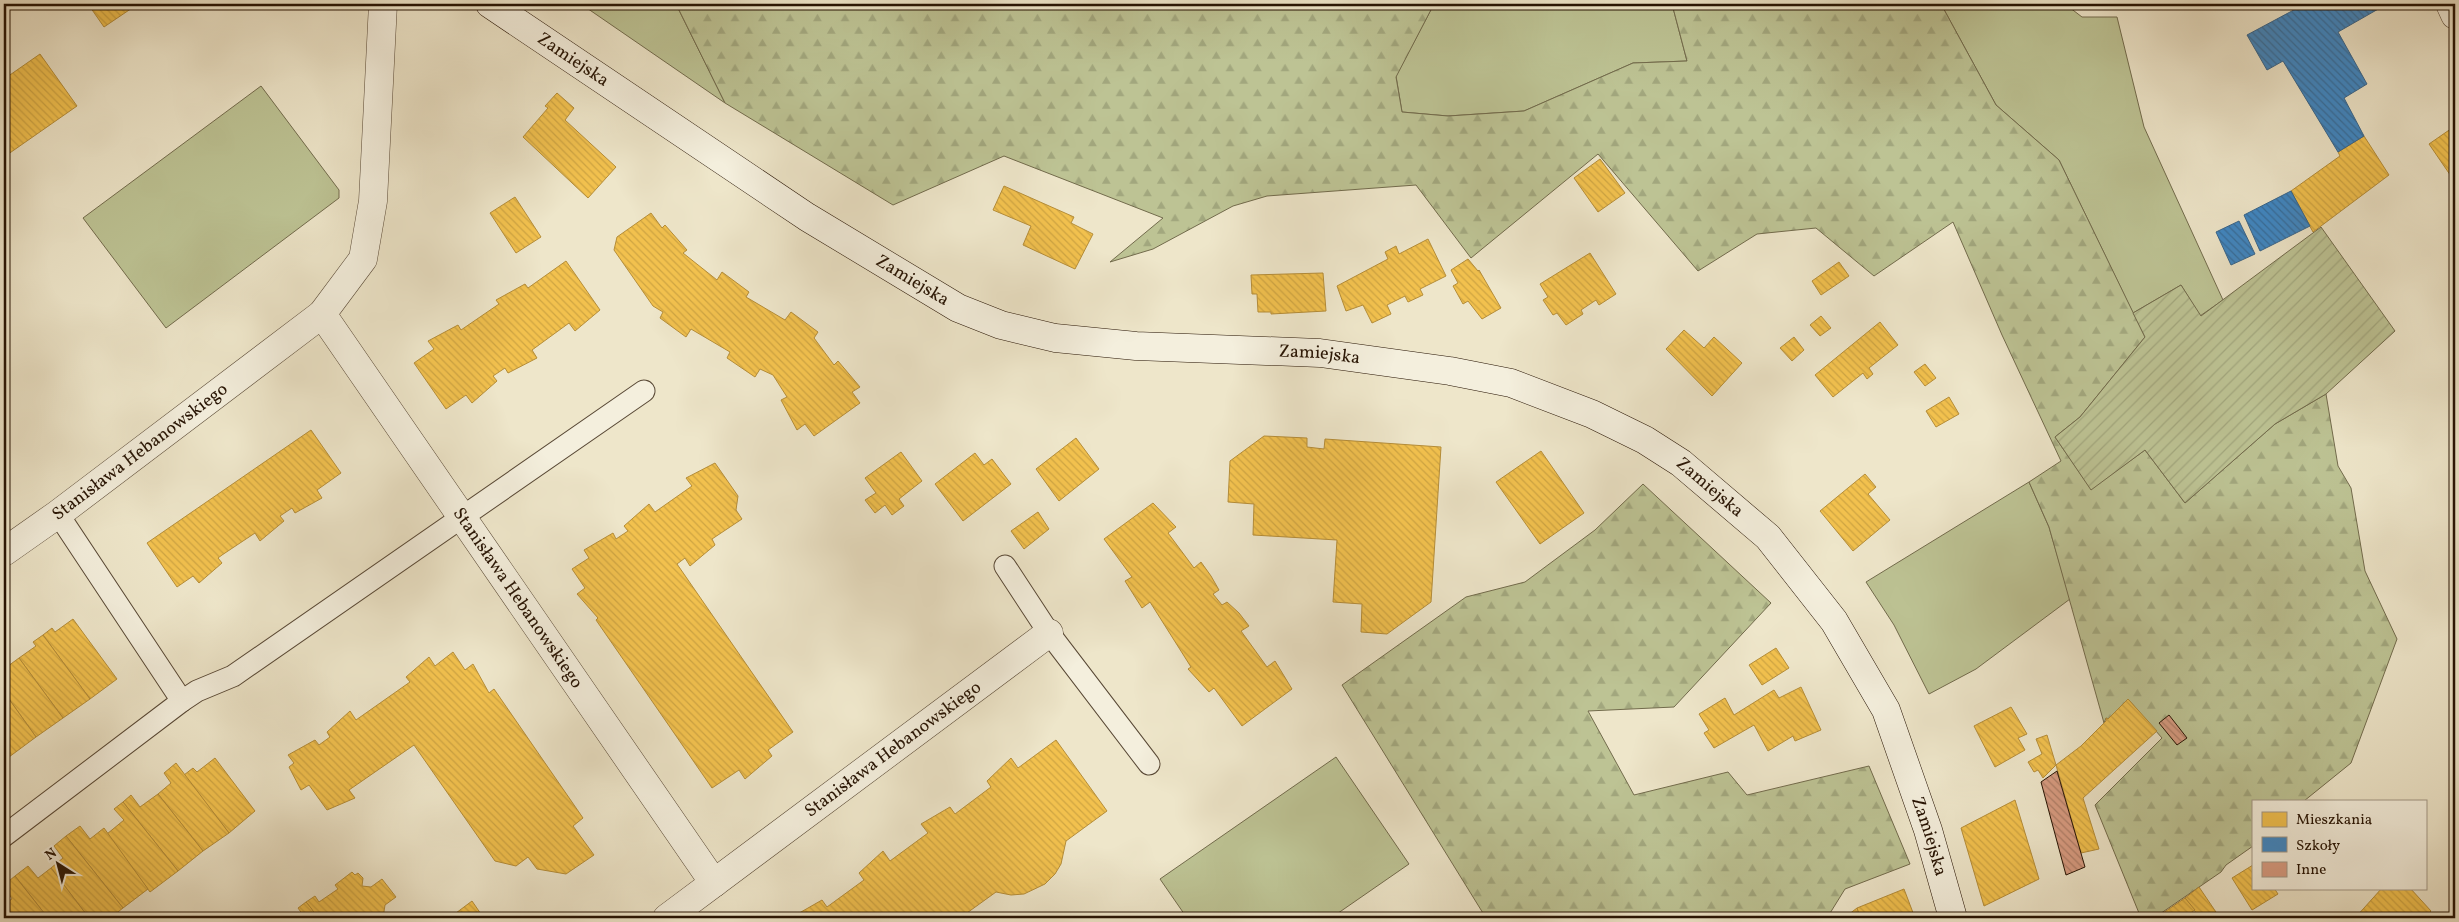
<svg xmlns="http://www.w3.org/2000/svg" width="2459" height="922" font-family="Vollkorn,serif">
	<defs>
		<pattern id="forest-firs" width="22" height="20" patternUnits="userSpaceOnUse" patternTransform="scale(1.25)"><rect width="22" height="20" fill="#bdc394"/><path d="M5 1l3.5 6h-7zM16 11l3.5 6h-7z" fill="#a2a77e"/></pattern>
		<pattern id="garden-furrows" width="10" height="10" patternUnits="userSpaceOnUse" patternTransform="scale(1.25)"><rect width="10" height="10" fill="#bdc394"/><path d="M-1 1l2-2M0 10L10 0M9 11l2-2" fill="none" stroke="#a2a77e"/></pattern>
		<pattern id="homes-back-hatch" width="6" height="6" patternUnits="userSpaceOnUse" patternTransform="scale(1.25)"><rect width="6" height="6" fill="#f2c14e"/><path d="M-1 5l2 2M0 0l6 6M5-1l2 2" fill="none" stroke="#cfa542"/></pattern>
		<pattern id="schools-back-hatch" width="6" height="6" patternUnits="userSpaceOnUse" patternTransform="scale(1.25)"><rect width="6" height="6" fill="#3f88c5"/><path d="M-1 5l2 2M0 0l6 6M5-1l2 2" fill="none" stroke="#356e9e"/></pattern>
		<pattern id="building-back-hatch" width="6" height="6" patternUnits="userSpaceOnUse" patternTransform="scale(1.25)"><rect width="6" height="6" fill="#d89c82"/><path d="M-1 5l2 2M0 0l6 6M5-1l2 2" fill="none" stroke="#af7e68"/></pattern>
	</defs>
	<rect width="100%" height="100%" fill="#eee6ca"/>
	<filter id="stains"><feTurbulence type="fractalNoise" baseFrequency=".004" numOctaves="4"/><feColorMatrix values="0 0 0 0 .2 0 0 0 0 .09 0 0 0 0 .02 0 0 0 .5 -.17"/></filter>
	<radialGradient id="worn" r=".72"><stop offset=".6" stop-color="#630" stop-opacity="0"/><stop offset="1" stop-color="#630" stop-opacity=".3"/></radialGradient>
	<g fill="#bdc394" stroke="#726b4c">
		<path d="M581,4H676L725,103Z"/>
		<path d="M1434,4H1672L1687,61L1633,63L1524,111L1448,116L1402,112L1396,76Z"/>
		<path d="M1941,4H2065L2082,17H2117L2144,127L2223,300L2200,316L2181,285L2133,313L2059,160L1996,105Z"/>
		<path d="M261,86L339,190V198L166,328L83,218Z"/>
		<path d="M2029,482L2049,527L2070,599L1976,669L1929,694L1894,625L1866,582Z"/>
		<path d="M1336,757L1409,864L1331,918H1187L1160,879Z"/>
	</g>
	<g fill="url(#forest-firs)" stroke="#726b4c">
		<path d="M676,4H1434L1396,77L1402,112L1448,116L1524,111L1633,63L1687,61L1672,4H1941L1996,105L2059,160L2145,337L2080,417L2055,437L2091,489L2145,450L2185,503L2275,424L2326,394L2338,466L2351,488L2365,571L2397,639L2351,763L2304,801H2253V846L2226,865L2221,872L2154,918H2141L2095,805L2162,738L2128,699L2108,719L2106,718L2104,723L2049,527L2029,482L2061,461L2002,335L1953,222L1874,276L1816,228L1757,234L1698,271L1598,154L1471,258L1416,185L1267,196L1233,206L1153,249L1110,262L1163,218L1004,156L893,205L725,103Z"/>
		<path d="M1643,484L1771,603L1674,707L1588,711L1634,795L1728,772L1747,795L1869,766L1910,864L1845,889L1827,918H1486L1342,685L1466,597L1525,582L1595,530Z"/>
	</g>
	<path fill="url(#garden-furrows)" stroke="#726b4c" d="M2321,227L2395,331L2326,394L2275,424L2185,503L2145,450L2091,490L2055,437L2080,417L2145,337L2133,313L2181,285L2201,316Z"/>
	<g fill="url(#homes-back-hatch)" stroke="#b58d38">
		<path d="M88,4H138L104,27Z"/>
		<path d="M40,54L77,106L4,157V72L7,77Z"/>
		<path d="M557,93L574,108L565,120L616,167L588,198L523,137L548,108L545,106Z"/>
		<path d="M2455,126V182L2429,144Z"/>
		<path d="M2364,136L2389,175L2313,232L2291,191L2340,156L2338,152Z"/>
		<path d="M1600,159L1625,193L1598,212L1574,178Z"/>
		<path d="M1004,186L1074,217L1071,223L1093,234L1075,269L1023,245L1031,226L993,210Z"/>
		<path d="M515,197L541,237L516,253L490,213Z"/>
		<path d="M651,213L662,228L665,225L687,250L683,253L717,280L722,272L749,292L746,297L785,320L791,312L818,332L814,338L834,365L838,361L860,387L852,392L860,403L814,436L805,424L797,430L781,400L787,397L773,375L760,369L755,377L727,358L730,352L691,329L686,337L660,318L663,312L653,306L614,250L617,237Z"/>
		<path d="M1428,239L1446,276L1420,289L1423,295L1408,302L1405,296L1387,305L1391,314L1372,323L1363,305L1346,311L1337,286L1388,259L1385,252L1396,246L1399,254Z"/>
		<path d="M1590,253L1616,294L1599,305L1596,300L1581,310L1583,314L1566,325L1557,313L1553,315L1543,300L1548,297L1540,284Z"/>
		<path d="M1468,259L1478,271L1479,270L1501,308L1482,319L1468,301L1463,304L1453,286L1458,283L1451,270Z"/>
		<path d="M566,261L600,310L575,331L569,323L532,350L537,358L508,373L505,368L493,376L497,381L472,403L466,395L446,409L414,363L434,349L428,341L458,325L461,330L499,304L496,300L525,284L528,288Z"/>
		<path d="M1839,262L1849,276L1821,295L1812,281Z"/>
		<path d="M1323,273L1326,311L1271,314V312H1258L1257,294H1252L1251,275Z"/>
		<path d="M1821,316L1831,328L1820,336L1810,325Z"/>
		<path d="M1880,322L1898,345L1869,368L1873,374L1867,379L1863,373L1833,397L1815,375Z"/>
		<path d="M1684,330L1704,348L1714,337L1742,363L1712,396L1666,349Z"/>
		<path d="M1794,337L1804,350L1792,361L1780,348Z"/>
		<path d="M1925,364L1936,378L1925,386L1914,372Z"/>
		<path d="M1949,397L1959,414L1936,427L1926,411Z"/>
		<path d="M311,430L341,473L317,490L322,498L295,513L292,508L280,516L284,521L260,541L255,533L222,555L218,558L222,563L199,583L193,576L177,587L147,543Z"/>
		<path d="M1264,436L1307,438V447L1324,449L1325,439L1441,447L1431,602L1387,634L1361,632L1362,604L1333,602L1337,540L1253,535L1254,504L1228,502L1230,461Z"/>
		<path d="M1076,438L1099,469L1059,501L1036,469Z"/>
		<path d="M1541,451L1584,513L1540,544L1496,482Z"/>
		<path d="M901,452L922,481L899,499L904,506L892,515L885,505L875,513L865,500L876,493L865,478Z"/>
		<path d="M975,453L984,465L992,459L1011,484L963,521L935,484Z"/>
		<path d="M715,463L738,496L736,510L742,519L712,539L715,545L690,566L685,558L677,564L793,732L768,750L772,756L745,779L739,770L712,788L596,620L598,618L577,594L585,588L572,569L589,558L584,550L613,533L616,539L628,531L624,526L649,504L655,512L692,486L686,478Z"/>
		<path d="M1865,474L1876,487L1868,494L1890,520L1853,551L1820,511Z"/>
		<path d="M1153,503L1176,527L1168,533L1194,568L1201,562L1211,576L1219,590L1213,594L1222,605L1227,602L1239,613L1249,626L1241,631L1267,667L1275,661L1292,689L1242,726L1214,688L1209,692L1188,669L1191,667L1150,602L1142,608L1125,581L1132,577L1104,539Z"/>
		<path d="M1038,512L1049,529L1024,549L1011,531Z"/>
		<path d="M73,619L117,679L90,699L43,635L52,628L55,632Z"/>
		<path d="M43,635L90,699L63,718L19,658L36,646L33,642Z"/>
		<path d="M1776,648L1789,668L1762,685L1749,665Z"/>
		<path d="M453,652L465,670L473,664L489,693L494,689L583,818L573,826L594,855L566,874L537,869L528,857L516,866L495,861L414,745L349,790L355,798L327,810L309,785L301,790L289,767L294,763L288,755L315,740L319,745L330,737L327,732L350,711L356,720L410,682L406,677L429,657L435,666Z"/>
		<path d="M19,658L63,718L36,737L4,692V669Z"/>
		<path d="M1801,687L1821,730L1795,741L1793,736L1768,751L1754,725L1714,748L1704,733L1709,730L1699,714L1725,698L1734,715L1774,690L1779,698Z"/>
		<path d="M4,692L36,737L9,757L4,750Z"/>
		<path d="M2128,699L2157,731L2083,798L2099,849L2081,853L2056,765L2081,746L2106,721V718L2108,719Z"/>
		<path d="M2011,707L2027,734L2018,738L2025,750L1995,767L1974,726Z"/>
		<path d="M2047,735L2056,765L2043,778L2038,770L2034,772L2028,762L2042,754L2036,739Z"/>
		<path d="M1056,740L1107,811L1066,841L1061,864L1055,874L1045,884L1024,894L1011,895L996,892L960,918H795L794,916L822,900L827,907L864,880L859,873L883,851L890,861L928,833L921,824L950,807L955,814L991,787L987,781L1011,758L1018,768Z"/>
		<path d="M215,758L255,811L229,833L184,775L193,768L197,772Z"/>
		<path d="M176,763L229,833L203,851L158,794L171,783L164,773Z"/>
		<path d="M158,794L203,851L178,871L123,802L131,795L140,807Z"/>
		<path d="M2015,800L2039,879L1984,906L1961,828Z"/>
		<path d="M123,802L178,871L150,892L107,834L124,820L114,809Z"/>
		<path d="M80,826L90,839L104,828L148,889L123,908L66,836Z"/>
		<path d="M66,836L123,908L110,918H89L51,868L63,858L54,846Z"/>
		<path d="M2253,865V888H2274L2278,894L2252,910L2232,878Z"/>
		<path d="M28,866L38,878L51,868L89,918H48L15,876Z"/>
		<path d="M352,872L355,875L358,873L363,878L362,886L371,887L382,879L396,897L385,905L383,918H318L306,902L315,896L319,902L338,889L335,885Z"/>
		<path d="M15,876L48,918H7L4,914V904L12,899L4,885Z"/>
		<path d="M2199,887L2220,918H2200L2185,898Z"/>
		<path d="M2382,888H2410L2431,911L2424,918H2355Z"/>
		<path d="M1904,889L1915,918H1860L1857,908Z"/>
		<path d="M2185,898L2195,910L2183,918H2166L2163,913Z"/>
		<path d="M472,901L483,917L455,918L458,916L456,913Z"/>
		<path d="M306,902L311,908L318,918H298L303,915L298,908Z"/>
		<path d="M1857,908L1860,918H1844Z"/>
	</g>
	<g fill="url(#schools-back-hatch)" stroke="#38658b">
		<path d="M2305,4H2387L2338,32L2367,84L2344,98L2364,136L2338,152L2283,61L2267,70L2247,35Z"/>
		<path d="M2291,191L2310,226L2260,251L2244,215Z"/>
		<path d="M2239,221L2255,254L2231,265L2216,232Z"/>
	</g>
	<g fill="url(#building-back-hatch)" stroke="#261303">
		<path d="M2169,715L2187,738L2177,745L2159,723Z"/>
		<path d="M2057,771L2085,867L2066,875L2041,782Z"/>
	</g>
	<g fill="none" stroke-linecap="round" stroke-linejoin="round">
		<g stroke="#584835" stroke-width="23">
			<g id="lane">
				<path d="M1005,566L1049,633L1149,764"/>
				<path d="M182,701L197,691L233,676L644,391"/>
				<path d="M4,836L182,701L58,514"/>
			</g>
		</g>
		<g stroke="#584835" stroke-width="29">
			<g id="street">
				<path d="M2450,4L2455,15"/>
				<path id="s1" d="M322,314L714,883"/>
				<path id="s2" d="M4,552L58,514L322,314L363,259L373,201L383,4"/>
				<path id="s3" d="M667,918L1049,633"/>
			</g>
		</g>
		<g stroke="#261303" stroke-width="29">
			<g id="secondary">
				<path id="s4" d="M490,4L807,217L958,308L1001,325L1055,338L1136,346L1320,353L1450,371L1511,383L1592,414L1645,440L1681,463L1768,537L1834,621L1886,710L1928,830L1953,918"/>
			</g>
		</g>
		<use href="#lane" stroke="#f4efdd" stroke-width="21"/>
		<use href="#street" stroke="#f4efdd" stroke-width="28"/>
		<use href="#secondary" stroke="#f4efdd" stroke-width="28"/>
	</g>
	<g text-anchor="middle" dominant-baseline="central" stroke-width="5" stroke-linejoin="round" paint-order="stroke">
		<g font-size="18" fill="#261303" stroke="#f4efdd">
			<text stroke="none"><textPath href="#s4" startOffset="100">Zamiejska</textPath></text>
			<text stroke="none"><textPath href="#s4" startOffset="505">Zamiejska</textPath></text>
			<text stroke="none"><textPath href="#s4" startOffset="925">Zamiejska</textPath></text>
			<text stroke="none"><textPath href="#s2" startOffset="169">Stanisława Hebanowskiego</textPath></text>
			<text stroke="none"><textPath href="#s4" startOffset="1345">Zamiejska</textPath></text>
			<text stroke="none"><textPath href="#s1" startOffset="345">Stanisława Hebanowskiego</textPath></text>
			<text stroke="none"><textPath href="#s3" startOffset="282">Stanisława Hebanowskiego</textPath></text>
			<text stroke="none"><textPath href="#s4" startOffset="1765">Zamiejska</textPath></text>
		</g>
	</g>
	<rect width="2459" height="922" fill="none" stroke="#eee6ca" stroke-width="20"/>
	<rect x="5" y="5" width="2449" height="912" fill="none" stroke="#261303" stroke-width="2.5"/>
	<rect x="10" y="10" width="2439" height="902" fill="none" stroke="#261303"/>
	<rect x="2252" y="800" width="175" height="90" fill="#f4efdd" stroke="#a29786"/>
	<rect x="2262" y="812" width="25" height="15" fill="#f2c14e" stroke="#a29786"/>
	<text x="2296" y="824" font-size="15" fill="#261303">Mieszkania</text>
	<rect x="2262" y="837" width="25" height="15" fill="#3f88c5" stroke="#a29786"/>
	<text x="2296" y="850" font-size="15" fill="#261303">Szkoły</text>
	<rect x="2262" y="862" width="25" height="15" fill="#d89c82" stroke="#a29786"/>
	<text x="2296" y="874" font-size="15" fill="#261303">Inne</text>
	<g transform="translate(58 864) rotate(324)" stroke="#f4efdd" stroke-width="4" paint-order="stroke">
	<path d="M0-4L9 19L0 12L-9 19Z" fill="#261303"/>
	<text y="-8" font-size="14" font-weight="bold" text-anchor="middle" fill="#261303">N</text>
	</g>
	<rect width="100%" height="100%" filter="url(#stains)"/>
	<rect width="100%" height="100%" fill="url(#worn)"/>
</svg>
